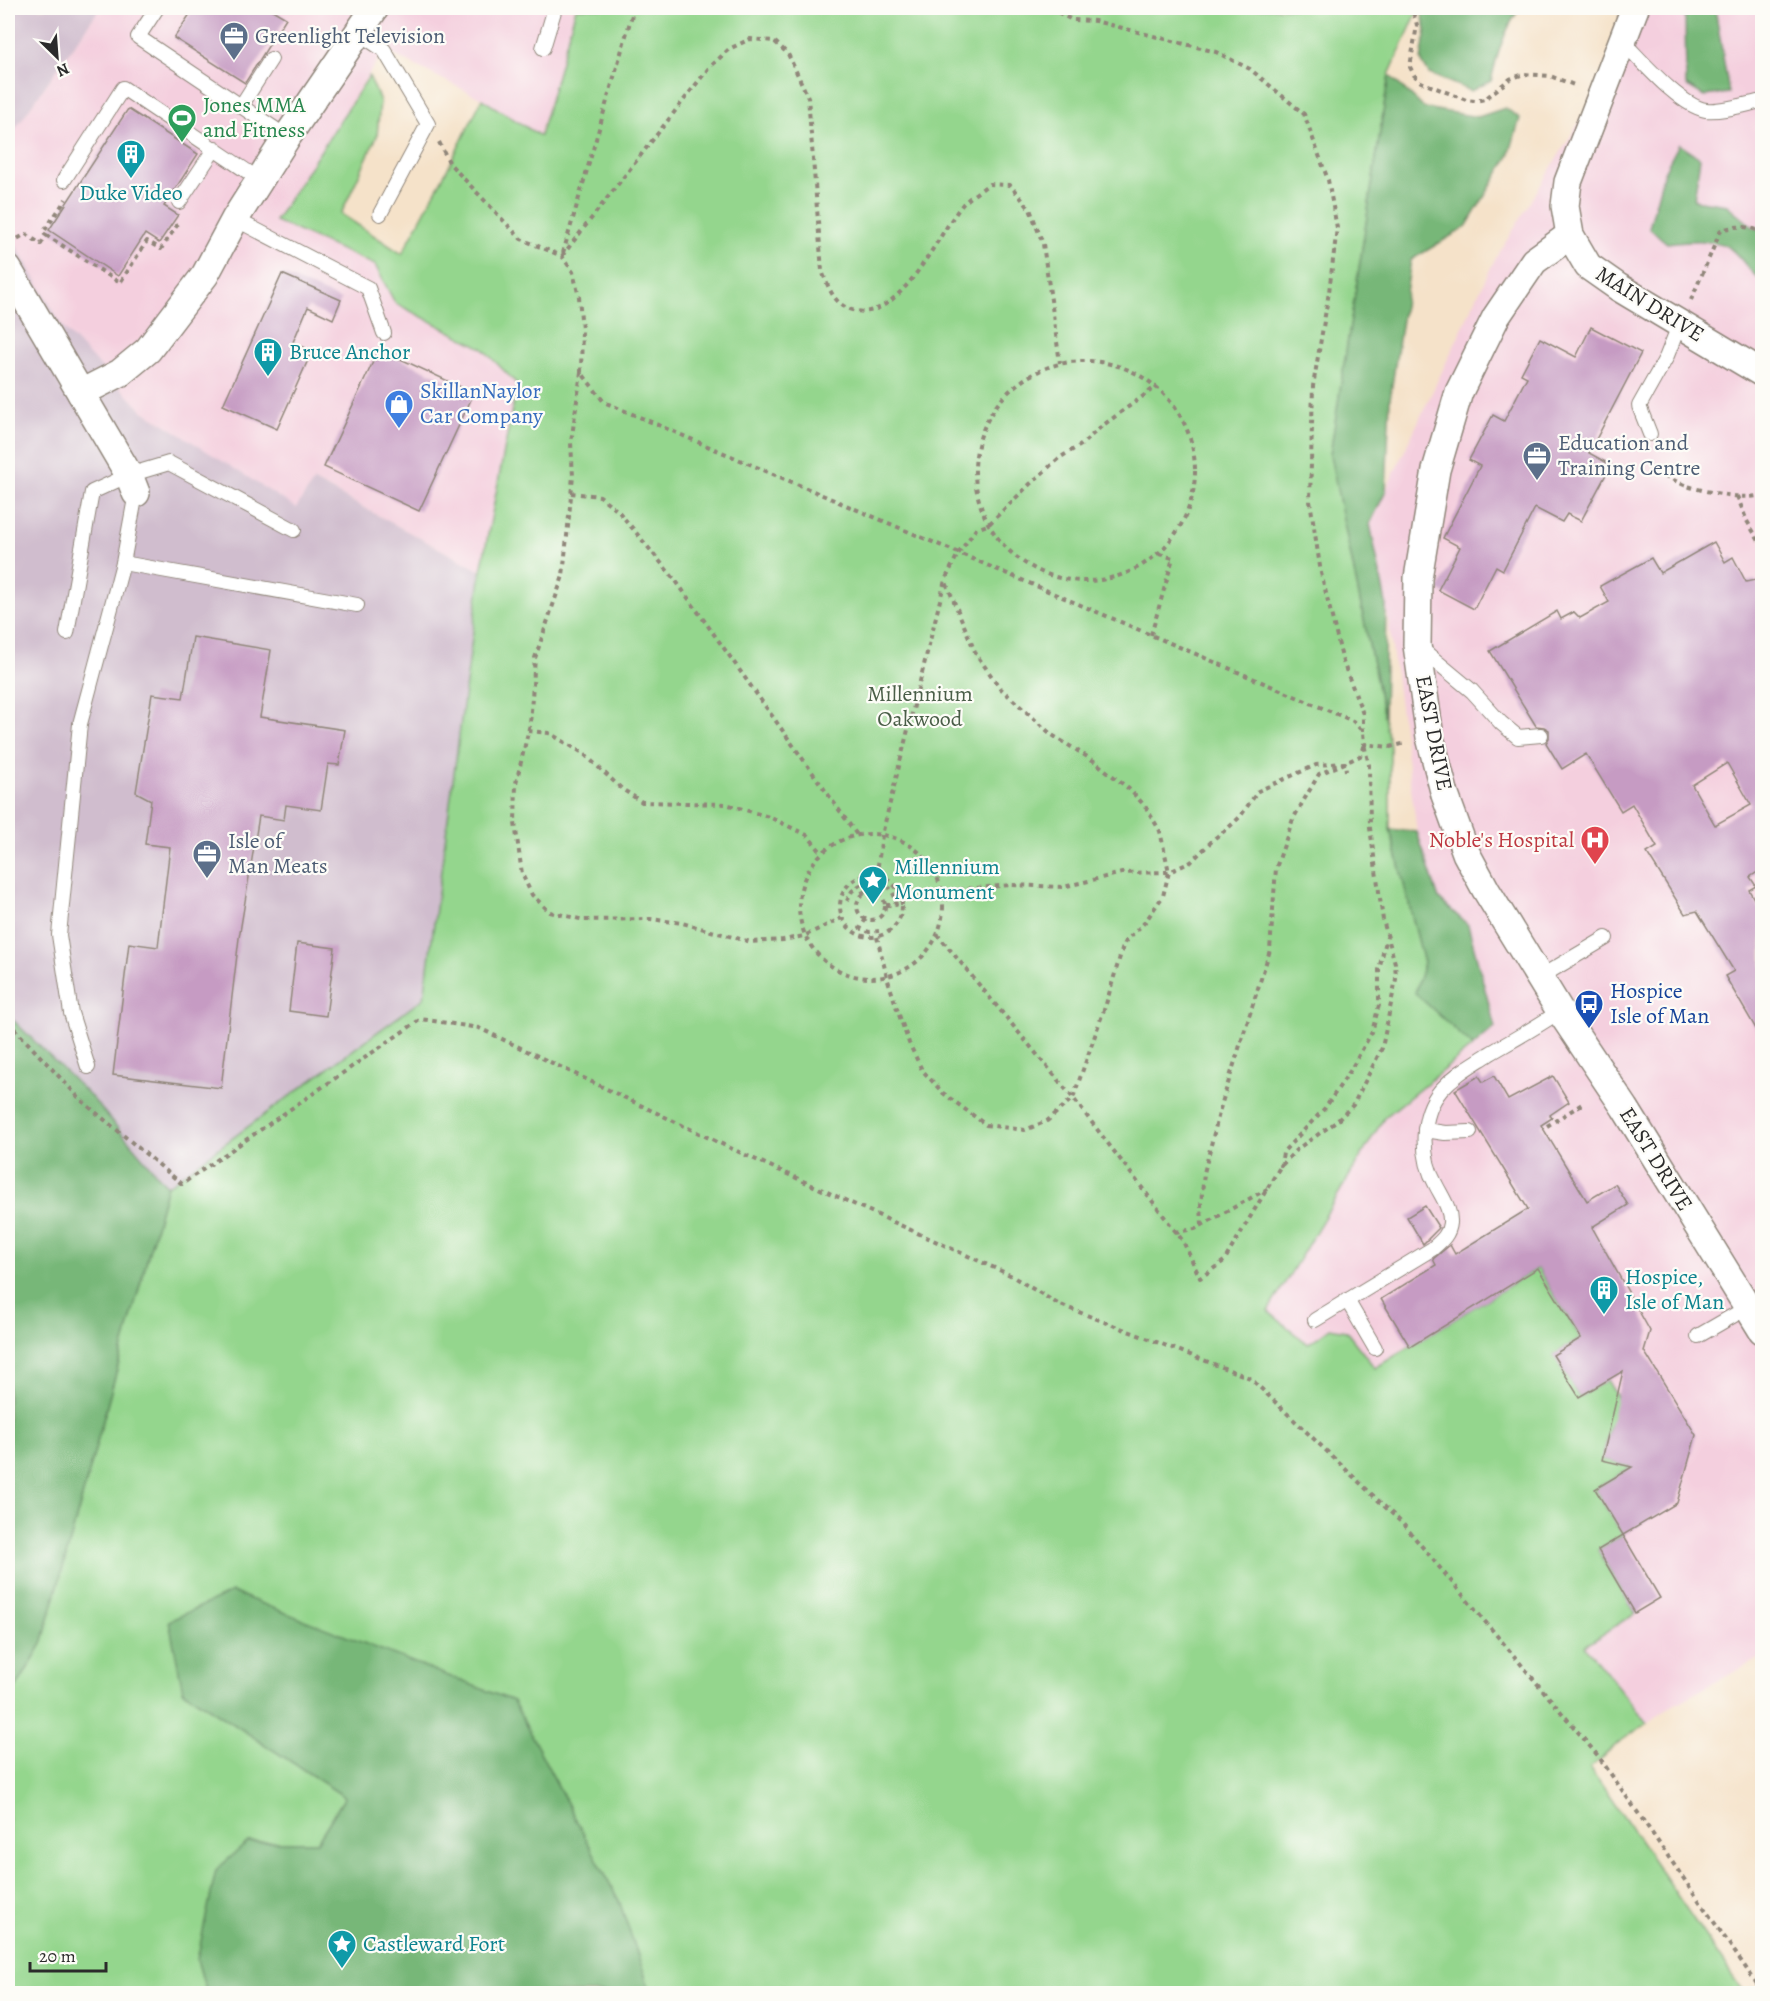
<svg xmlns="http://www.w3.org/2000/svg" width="1770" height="2001" font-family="Alegreya,serif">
	<rect width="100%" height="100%" fill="#fdfcf7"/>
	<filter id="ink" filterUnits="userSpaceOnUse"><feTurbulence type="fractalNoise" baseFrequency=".0167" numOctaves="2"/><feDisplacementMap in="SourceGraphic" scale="12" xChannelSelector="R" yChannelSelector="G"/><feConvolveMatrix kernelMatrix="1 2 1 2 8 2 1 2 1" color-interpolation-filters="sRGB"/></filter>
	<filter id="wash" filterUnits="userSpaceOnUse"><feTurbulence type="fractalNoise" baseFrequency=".008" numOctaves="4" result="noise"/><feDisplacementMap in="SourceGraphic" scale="24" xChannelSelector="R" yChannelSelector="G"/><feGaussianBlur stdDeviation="1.35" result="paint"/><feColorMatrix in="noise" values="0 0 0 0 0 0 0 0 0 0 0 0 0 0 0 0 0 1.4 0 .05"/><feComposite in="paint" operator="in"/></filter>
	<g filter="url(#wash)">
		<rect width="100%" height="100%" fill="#f5e2c9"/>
		<g fill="#f4cfde">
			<path d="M100,8H576L539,136L482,99L384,50L276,221L375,266L395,303L482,348L518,384L481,571L314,481L296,509L142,410L64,330L8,231V139Z"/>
			<path d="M1649,8H1762V1657L1668,1708L1647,1723L1477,1513L1342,1373L1268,1311L1384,1118L1495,1027L1468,925L1439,899L1417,832L1386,603L1370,524L1493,263Z"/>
		</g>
		<g fill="#d0bdce">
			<path d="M8,8H100L8,139Z"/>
			<path d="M8,231L64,329L142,410L296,508L314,481L481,571L424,998L167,1186L8,1054Z"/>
		</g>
		<path fill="#94d68d" stroke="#60805c" stroke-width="1.5" d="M576,8H1419L1389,75L1330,455L1390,747V829L1424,963L1416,993L1473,1046L1384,1118L1268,1311L1308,1344L1330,1328L1346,1331L1375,1368L1538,1268L1581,1338L1554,1355L1579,1397L1607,1380L1639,1433L1610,1426L1602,1460L1632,1467L1595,1489L1623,1535L1598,1550L1635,1613L1585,1646L1647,1723L1618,1743L1590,1768L1744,1993H651L619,1901L513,1701L232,1592L183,1691L345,1797L317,1842H248L197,1960L207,1993L8,1994V1702L42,1644L167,1186L424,998L481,571L517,384L482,348L395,303L375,265L275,221L369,76L380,101L377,136L341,214L402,254L450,164L482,99L540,136Z"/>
		<g fill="#77b778" stroke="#517152" stroke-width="1.5">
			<path d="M1420,8H1520C1504,30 1497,55 1491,81L1471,91L1429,74L1421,60L1426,29Z"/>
			<path d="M1685,8H1715L1729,93L1704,96L1686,85Z"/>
			<path d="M1389,75L1424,108L1478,117L1505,108L1520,118L1509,156L1466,227L1411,260L1390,399L1386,491L1370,524L1386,603L1384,717L1330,455Z"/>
			<path d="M1679,144L1700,158L1694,200L1727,205L1753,227L1762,230V281C1748,272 1741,255 1728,247C1713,238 1685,241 1667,243L1649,228L1664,172Z"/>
			<path d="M1390,829L1417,832L1439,899L1468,925L1495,1027L1473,1046L1415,993L1424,963Z"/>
			<path d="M8,1015L93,1099L167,1186L42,1644L8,1702Z"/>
			<path d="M232,1592L513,1701L619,1901L651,1993H207L197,1960L216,1870L248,1842H317L345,1797L183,1691L169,1621Z"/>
		</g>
		<g id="blocks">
			<g fill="#c69bc3" fill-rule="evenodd">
				<path d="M194,8H269L286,18L245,83L174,38Z"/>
				<path d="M128,109L198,154L164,206L178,215L159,243L145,234L118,276L49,230Z"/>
				<path d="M282,274L341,300L333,319L308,307L293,342L312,351L277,429L223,405Z"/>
				<path d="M1591,327L1641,353L1589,453L1611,465L1581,521L1567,514L1562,522L1535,508L1503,570L1496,566L1474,609L1438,590L1460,547L1443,538L1480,466L1469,460L1493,415L1504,421L1527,377L1521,374L1540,338L1576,357Z"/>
				<path d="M379,349L474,393L419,511L324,467Z"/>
				<path d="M1714,542L1725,562L1733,557L1746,582L1755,580L1762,592V869L1750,877L1756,886L1749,890L1762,913V1039L1725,976L1734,971L1697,911L1685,914L1647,853L1657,847L1632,804L1621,811L1586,754L1562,769L1546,743L1549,738V730L1544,727L1536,726L1490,651L1557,611L1561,619L1574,612L1580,618L1609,602L1600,586L1651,558L1660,573ZM1727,763L1751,805L1715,825L1692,785Z"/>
				<path d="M193,637L271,650L260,717L345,730L339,765L328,764L321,810L286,805L284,820L259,816L239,938L221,1088L113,1075L129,943L158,947L170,847L145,844L151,800L136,792L152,694L183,698Z"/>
				<path d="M297,943L335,948L326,1016L289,1011Z"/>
				<path d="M1479,1076L1483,1082L1494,1076L1508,1100L1553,1076L1569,1102L1550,1115L1552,1118L1541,1125L1587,1201L1615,1184L1628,1205L1592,1227L1650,1331L1644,1351L1696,1435L1677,1503L1623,1535L1595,1489L1632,1467L1602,1460L1623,1371L1579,1397L1553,1355L1581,1338L1538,1268L1410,1347L1381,1299L1436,1265L1433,1259L1450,1245L1455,1254L1528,1209L1455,1090Z"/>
				<path d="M1425,1206L1439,1228L1423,1244L1407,1217Z"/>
				<path d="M1623,1535L1660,1598L1635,1613L1598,1550Z"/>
			</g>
		</g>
	</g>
	<g filter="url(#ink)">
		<use href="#blocks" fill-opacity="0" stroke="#90867a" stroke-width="1.5"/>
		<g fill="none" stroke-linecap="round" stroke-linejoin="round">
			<g stroke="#90867a" stroke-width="16">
				<g id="lane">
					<path d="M157,8L138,37L287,137"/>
					<path d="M357,32L384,50L428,124L380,214"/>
					<path d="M1623,42C1642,61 1680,106 1706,110C1721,112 1747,104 1762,101"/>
					<path d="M543,48L555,8"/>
					<path d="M241,106L271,59"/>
					<path d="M64,180L123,88L260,180"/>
					<path d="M179,202L215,148"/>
					<path d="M235,219L368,288L384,333"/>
					<path d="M1650,434L1639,406L1666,358L1680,323"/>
					<path d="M123,563L357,605"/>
					<path d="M67,633L92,492L129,475L169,463L294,530"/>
					<path d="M1419,647L1472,691L1501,723L1518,737L1541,735"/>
					<path d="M1540,977L1606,938"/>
					<path d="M88,1067L71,1013L59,935L80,724L123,563L136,493"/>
					<path d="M1425,1130L1445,1133L1470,1132"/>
					<path d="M1347,1300L1375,1348"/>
					<path d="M1315,1320L1432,1249C1441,1241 1449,1235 1450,1223C1451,1209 1442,1197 1436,1185C1420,1157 1420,1115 1441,1090C1455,1074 1472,1065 1489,1054C1513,1040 1537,1027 1560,1011"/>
					<path d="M1698,1336L1762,1299"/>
				</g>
			</g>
			<g stroke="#90867a" stroke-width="30">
				<g id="street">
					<path d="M1635,8L1568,182L1565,206L1570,235L1588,266L1618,287L1762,373"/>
					<path d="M1570,235L1534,261L1496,317L1459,392L1436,470L1418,578L1417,645L1430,737L1445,795L1466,853L1486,890L1560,1011L1625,1108L1762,1330"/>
					<path d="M8,269L129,475L136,493"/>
					<path d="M81,393L120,373L148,350L205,275L235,219L287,137L375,8"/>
				</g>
			</g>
			<g stroke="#90867a" stroke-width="4" stroke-dasharray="4.5 4.5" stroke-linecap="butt">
				<path d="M1050,8L1072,20L1095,21L1216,52L1250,69L1304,114L1328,180L1337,228L1329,292L1313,386L1310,501L1321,573L1343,662L1363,714V731"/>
				<path d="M1408,8L1412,9L1417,25L1410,67L1414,75L1421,82L1466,100L1475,101L1485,99L1510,79L1524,74L1550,76L1577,86"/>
				<path d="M439,142L450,164L521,239L562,256L573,272L579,297L582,329L581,372L604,402L1353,721L1363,732L1364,744L1390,747L1406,743"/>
				<path d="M46,235L120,283L147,241L161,249L180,221"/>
				<path d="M10,243L26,234L41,244L46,235L43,233L66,199"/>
				<path d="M563,253L634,8"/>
				<path d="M562,256L708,69L729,49L750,39L774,41L788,54L808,97L822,271C829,289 835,307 856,311C902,320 938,233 963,204C970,197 981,190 989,184L1010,185L1030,209L1043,244L1060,363"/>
				<path d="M1691,300L1721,230C1737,225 1747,226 1762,232"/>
				<circle cx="1085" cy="471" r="110"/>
				<path d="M581,372L571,443L573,476L563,576L535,658L530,724L516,783L515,823L522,874L532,895L550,912L584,920L650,919L682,923L751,942L783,940L804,936L842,918"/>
				<path d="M1656,472C1666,476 1677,482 1687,486C1703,491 1749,502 1762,494"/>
				<path d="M571,493L600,496L619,512L676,581L857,835"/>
				<path d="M1737,496L1747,521L1762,546"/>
				<path d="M1151,635L1173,558L1159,554"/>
				<path d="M528,731L549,733L583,753L622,789L642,802L726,804L769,817L807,835L822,853"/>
				<circle cx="871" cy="906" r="72"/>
				<circle cx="871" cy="906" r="31"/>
				<path d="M941,891L1011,885L1063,887L1122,873L1169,872L1191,862L1215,838L1228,828L1240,817L1258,791L1316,765L1345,763L1360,756L1364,744"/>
				<circle cx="871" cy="906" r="14"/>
				<path d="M847,901L852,891L860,885L864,894"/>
				<path d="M873,902L882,835L945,580L958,554L976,529L988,525L1030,484L1059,458L1081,445L1102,426L1157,386"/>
				<path d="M886,905H896L894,895L889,887"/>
				<path d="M866,919L860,928L869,932L879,931"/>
				<path d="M937,934L1073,1098L1183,1241L1200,1278L1224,1261L1280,1167L1297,1149L1336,1122L1353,1105L1382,1048L1396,979L1395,963L1383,920L1370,828L1369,765L1364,744"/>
				<path d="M877,937L887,977L898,1012L909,1043L922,1070L943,1093L986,1125L1025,1130L1047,1121L1073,1098L1106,1004L1124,943L1145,922L1163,896L1169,872L1160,831L1145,806L1129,789L1094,761L1052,735L1000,688L976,654L945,580"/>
				<path d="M8,1022L82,1101L182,1184L421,1019L479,1028L728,1147L1010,1275L1058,1304L1250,1378L1403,1524L1599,1757L1762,1991"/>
				<path d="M1547,1126L1582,1104"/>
				<path d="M1281,1167L1283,1152L1325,1108L1350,1071L1372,1032L1379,1005V969L1387,937"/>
				<path d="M1202,1225L1201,1204L1204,1173L1220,1109L1270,950L1276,868L1293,819L1319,774L1345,763L1346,771"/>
				<path d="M1175,1232L1195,1229L1267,1189"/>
			</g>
			<use href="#lane" stroke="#fff" stroke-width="14"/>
			<use href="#street" stroke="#fff" stroke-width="27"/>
		</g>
	</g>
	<defs>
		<g id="office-pin" transform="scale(1.5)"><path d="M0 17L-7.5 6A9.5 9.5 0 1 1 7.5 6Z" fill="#5c6f8a" stroke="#fdfcf7"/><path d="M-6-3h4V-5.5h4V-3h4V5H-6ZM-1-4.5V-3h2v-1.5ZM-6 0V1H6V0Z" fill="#fff"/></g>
		<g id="stadium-pin" transform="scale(1.5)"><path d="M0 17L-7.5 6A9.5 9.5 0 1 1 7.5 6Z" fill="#2e9e5b" stroke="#fdfcf7"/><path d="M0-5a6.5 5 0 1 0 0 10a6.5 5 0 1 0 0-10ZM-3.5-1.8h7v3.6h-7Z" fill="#fff"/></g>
		<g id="building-pin" transform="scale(1.5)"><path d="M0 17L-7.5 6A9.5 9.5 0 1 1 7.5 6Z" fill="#0f9aa8" stroke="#fdfcf7"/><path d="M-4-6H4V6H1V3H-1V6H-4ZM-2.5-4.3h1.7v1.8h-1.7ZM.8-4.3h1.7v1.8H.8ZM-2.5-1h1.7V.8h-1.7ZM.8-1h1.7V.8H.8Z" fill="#fff"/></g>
		<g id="shop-pin" transform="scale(1.5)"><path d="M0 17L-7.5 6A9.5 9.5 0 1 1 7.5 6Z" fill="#3f7fe0" stroke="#fdfcf7"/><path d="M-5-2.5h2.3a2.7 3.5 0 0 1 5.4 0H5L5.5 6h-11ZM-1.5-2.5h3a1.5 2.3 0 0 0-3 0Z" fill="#fff"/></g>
		<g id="hospital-pin" transform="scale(1.5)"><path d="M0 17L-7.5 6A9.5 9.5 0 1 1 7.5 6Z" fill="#e0444e" stroke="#fdfcf7"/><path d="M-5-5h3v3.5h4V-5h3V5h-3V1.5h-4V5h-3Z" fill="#fff"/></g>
		<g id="sight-pin" transform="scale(1.5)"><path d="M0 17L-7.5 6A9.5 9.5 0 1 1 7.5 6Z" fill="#0f9aa8" stroke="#fdfcf7"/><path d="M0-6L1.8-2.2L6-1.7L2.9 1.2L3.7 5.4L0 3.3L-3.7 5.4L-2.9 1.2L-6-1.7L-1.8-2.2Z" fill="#fff"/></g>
		<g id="bus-pin" transform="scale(1.5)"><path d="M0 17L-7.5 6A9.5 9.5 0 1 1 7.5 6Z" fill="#1a4fb4" stroke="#fdfcf7"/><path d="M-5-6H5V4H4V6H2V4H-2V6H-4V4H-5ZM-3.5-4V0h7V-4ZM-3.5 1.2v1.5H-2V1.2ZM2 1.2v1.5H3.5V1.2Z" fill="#fff"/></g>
	</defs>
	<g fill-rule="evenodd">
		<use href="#office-pin" x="234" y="36"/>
		<use href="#stadium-pin" x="182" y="118"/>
		<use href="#building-pin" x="131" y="154"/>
		<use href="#building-pin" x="268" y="352"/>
		<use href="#shop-pin" x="399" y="404"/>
		<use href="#office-pin" x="1537" y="456"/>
		<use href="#hospital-pin" x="1595" y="840"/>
		<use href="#office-pin" x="207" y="854"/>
		<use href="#sight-pin" x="873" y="880"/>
		<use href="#bus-pin" x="1589" y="1004"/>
		<use href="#building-pin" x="1604" y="1290"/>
		<use href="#sight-pin" x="342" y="1944"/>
	</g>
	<g text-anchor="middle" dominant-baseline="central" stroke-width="4.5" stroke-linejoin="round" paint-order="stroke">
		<g font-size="22" fill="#4e5e75" stroke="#fdfcf7" text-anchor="start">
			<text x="255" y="36">Greenlight Television</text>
			<text x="1558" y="443">Education and<tspan x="1558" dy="25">Training Centre</tspan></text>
			<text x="228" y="841">Isle of<tspan x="228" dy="25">Man Meats</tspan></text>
		</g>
		<g font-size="22" fill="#27864d" stroke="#fdfcf7" text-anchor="start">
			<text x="203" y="105">Jones MMA<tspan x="203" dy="25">and Fitness</tspan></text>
		</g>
		<g font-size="22" fill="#0d838f" stroke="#fdfcf7" text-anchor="start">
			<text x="131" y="193" text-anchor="middle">Duke Video</text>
			<text x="289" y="352">Bruce Anchor</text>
			<text x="894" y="867">Millennium<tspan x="894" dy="25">Monument</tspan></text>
			<text x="1625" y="1277">Hospice,<tspan x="1625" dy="25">Isle of Man</tspan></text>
			<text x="363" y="1944">Castleward Fort</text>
		</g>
		<g font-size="22" fill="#2b2b2b" stroke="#fdfcf7">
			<text transform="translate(1650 304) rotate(32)">MAIN DRIVE</text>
			<text transform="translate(1434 733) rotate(79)">EAST DRIVE</text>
			<text transform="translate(1656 1159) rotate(58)">EAST DRIVE</text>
		</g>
		<g font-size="22" fill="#366cbe" stroke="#fdfcf7" text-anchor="start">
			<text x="420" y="391">SkillanNaylor<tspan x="420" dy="25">Car Company</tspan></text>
		</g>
		<g font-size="22" fill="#4a5e48" stroke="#fdfcf7">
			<text x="920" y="694">Millennium<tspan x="920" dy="25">Oakwood</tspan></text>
		</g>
		<g font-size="22" fill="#be3a42" stroke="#fdfcf7" text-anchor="end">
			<text x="1574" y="840">Noble's Hospital</text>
		</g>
		<g font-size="22" fill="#164399" stroke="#fdfcf7" text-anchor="start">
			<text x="1610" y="991">Hospice<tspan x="1610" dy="25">Isle of Man</tspan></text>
		</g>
	</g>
	<rect width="1770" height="2001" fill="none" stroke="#fdfcf7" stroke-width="30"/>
	<g transform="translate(57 57) rotate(155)" stroke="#fdfcf7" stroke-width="4.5" paint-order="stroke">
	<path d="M0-4.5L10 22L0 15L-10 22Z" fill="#2b2b2b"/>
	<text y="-9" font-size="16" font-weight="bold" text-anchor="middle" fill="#2b2b2b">N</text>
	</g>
	<path d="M30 1962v9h76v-9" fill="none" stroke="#2b2b2b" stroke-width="3"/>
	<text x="39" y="1962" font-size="18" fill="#2b2b2b" stroke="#fdfcf7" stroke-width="4.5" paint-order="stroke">20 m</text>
</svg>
